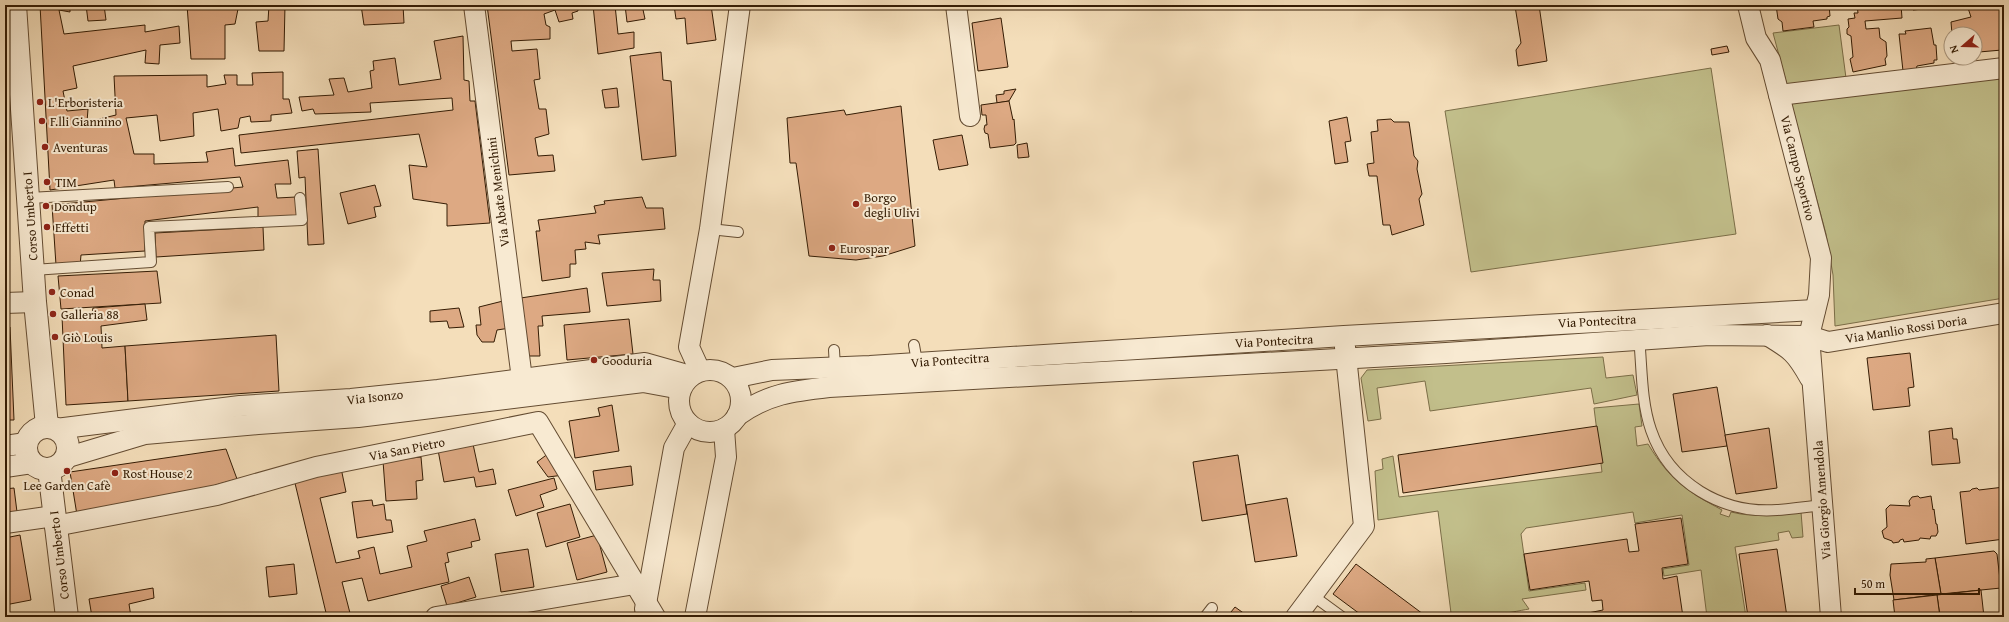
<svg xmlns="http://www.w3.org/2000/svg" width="2009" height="622" font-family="'Gentium Book Plus',serif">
	<rect width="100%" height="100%" fill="#f4deba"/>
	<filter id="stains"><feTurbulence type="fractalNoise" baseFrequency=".005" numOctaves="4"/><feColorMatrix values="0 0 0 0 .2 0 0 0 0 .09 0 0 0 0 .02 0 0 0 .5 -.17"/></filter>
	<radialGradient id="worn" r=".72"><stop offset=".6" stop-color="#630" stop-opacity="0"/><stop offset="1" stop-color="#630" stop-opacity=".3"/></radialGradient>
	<g fill="#c2bf8b" stroke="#7b6e48">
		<path d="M1839,25L1846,78L1787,85L1773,33Z"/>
		<path d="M1711,68L1736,234L1471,272L1445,111Z"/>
		<path d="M2004,77V298L1835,326L1833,275L1826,234L1791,103Z"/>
		<path d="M1603,357L1606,378L1633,375L1637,395L1594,404L1591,388L1430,411L1425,381L1377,388L1381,419L1368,421L1361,378L1367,370Z"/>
		<path d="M1639,404L1642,426L1635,427L1637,446L1648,444C1670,480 1685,490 1722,510L1720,514L1729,517L1731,512C1755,518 1777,515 1801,512L1803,537L1792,538L1789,531L1778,533L1779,540L1735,547L1746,617H1707L1701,570L1664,576L1663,569L1689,565L1682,515L1635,523L1633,512L1526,528L1521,534L1529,591L1585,583L1586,590L1522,599L1529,609C1512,612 1464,622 1451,613L1438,511L1378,520L1375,471L1383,469L1382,459L1393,456L1399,497L1602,472L1594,408Z"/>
	</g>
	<g fill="#dda983" stroke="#341c04">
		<path d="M40,5H70V12L59,10L64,34L145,25V32L179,26L180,43L160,45L159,64L145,63L146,50L73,66L77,88L63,91L67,111L88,109L87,122L116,115L114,76L207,75V87L226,84L224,75H237V85H253L252,73L283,72V99H289L292,113L271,115V121L251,122L250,116L240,118L238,128L221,131L218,109L193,113L194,136L160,141L157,115L126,118L134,154H154V164L208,162L206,152L233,148L235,166L288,160L291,184H275L277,198L296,197L298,216L258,218V207L145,221V251L81,255L80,266L56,265L52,205L243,187L240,177L115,188L114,180L50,190Z"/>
		<path d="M86,5H104L106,20L88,21Z"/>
		<path d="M187,5H247V8L238,9L235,24L225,25V59H191Z"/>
		<path d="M269,5H285L284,51H259L256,22L268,21Z"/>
		<path d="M361,5H403L404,23L364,25Z"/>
		<path d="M487,5H577L578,11L572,13L573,19L559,22L555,10L544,14L546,25L550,27V39L511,41L512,51L537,49L540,79L534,80L539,109H546L549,134L535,138L538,156L553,155L555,171L509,175Z"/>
		<path d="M593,5H615L618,34L634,32V48L598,54Z"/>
		<path d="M625,5H642L645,19L627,22Z"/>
		<path d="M674,5H711L716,40L687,44L685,18L676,19Z"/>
		<path d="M1539,5L1547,61L1518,66L1516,50L1521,43L1515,6Z"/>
		<path d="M1776,5H1829L1830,16L1827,17V19L1813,21L1814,27L1783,31L1782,22L1778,19Z"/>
		<path d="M1857,5H1901L1902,18L1865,21L1866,29L1879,28L1880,38L1886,42L1887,56L1885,59L1886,65L1853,72L1850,59L1853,57L1851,36L1847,34V29L1849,27L1848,19L1855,18L1854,13H1858Z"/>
		<path d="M1913,5H1952V6L1913,10Z"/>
		<path d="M1967,5H2003H2000L2004,33V47L2002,50L1979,52L1976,50L1975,34H1952L1951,22L1971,17Z"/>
		<path d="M1001,18L1008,67L978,71L972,23Z"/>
		<path d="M1931,28L1934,45H1936L1937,60H1934V63L1917,66L1916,69L1903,71L1899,34H1906L1905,31Z"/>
		<path d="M463,36L464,80L469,81L470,101H475L490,223L447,226V204L413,199L409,165L427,167L419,134L241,153L239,135L453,110L452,98L370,103L371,112L315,114L313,109L302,111L299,97L334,95L329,79L344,78L348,92L372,88L370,71L374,70L373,61L395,58L399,85L441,79L434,41Z"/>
		<path d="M1727,46L1729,52L1712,55L1711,49Z"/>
		<path d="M661,52L663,80L671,81L676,156L642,160L630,56Z"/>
		<path d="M617,88L619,107L605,108L602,90Z"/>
		<path d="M1016,89L1009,101L997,103L996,95L1004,94V91Z"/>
		<path d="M1009,101L1013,120L1014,119L1016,143L1014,145L990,148L988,134L985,133L984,129L985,125H987L986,115H982L981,105Z"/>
		<path d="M901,106L915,246L883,256L856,260L809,256L796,163H790L787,118L844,110L846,115Z"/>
		<path d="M1347,117L1351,141L1345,142L1348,162L1335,164L1329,121Z"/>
		<path d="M1391,119L1394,122H1409L1414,156L1418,161L1417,169L1422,194L1419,199L1424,225L1392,235L1390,225H1383L1377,176H1369L1367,164L1374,163L1371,132L1378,131L1377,120Z"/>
		<path d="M962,135L968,165L939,170L933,140Z"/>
		<path d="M1027,143L1029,157L1018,158L1017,145Z"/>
		<path d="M318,149L324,244L308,245L305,177L299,178L297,151Z"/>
		<path d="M375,185L381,206L374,207L376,217L348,224L340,193Z"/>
		<path d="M642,197L646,208H663L665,229L598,235L600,244L585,242L586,249L575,250L576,264H570V277L542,281L536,231H540L538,220L596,213L594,206L605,204L604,201Z"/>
		<path d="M263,227L264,250L156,257L155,233Z"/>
		<path d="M654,269L653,280H660L661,301L607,306L602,273Z"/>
		<path d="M157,271L161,303L61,309L58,276Z"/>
		<path d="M587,288L590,312L542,316L543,326H538L540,356H523L514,299Z"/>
		<path d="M507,300L510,328L497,330L494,342H482L477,335L476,325H481L479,307Z"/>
		<path d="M145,304L147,320L101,326L102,348L125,346L128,401L66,405L62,316L92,313L93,308Z"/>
		<path d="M459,308L464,327L449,328L447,321L430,322V311Z"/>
		<path d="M629,319L633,354L567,360L564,325Z"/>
		<path d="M5,327H10L14,420H5Z"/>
		<path d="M276,335L279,391L128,401L125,346Z"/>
		<path d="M1910,353L1914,387L1908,388L1910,406L1873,410L1867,358Z"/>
		<path d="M1717,387L1727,446L1682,452L1673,394Z"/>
		<path d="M612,405L619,451L575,458L569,421L600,416L598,408Z"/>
		<path d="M1597,426L1603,463L1403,493L1398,455Z"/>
		<path d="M1769,428L1777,488L1736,494L1725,435Z"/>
		<path d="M1952,428L1953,439H1957L1960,463L1932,465L1929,431Z"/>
		<path d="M473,444L479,472L493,469L496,484L476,487L474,477L444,482L438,450Z"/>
		<path d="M226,449L237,479L138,507L77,515L70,472Z"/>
		<path d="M549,453L564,475L548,477L537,462Z"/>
		<path d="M1238,455L1247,514L1202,521L1193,462Z"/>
		<path d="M421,457L423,480L416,481L417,499L386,501L383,461Z"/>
		<path d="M631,466L633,485L596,490L593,471Z"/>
		<path d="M341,468L346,492L320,498L336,563L360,558L358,551L374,547L380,574L412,567L407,546L427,541L424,531L475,519L480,540L471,542L472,547L447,553L449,562L445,563L449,582L368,601L362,578L342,582L351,617H327L294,479Z"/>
		<path d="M554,478L557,489L540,495L544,507L516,516L508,490Z"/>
		<path d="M2004,487V539L1966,544L1960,492L1970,491L1972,489L1977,488L1979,490Z"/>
		<path d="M14,488L17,512L5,513V489Z"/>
		<path d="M1918,496L1920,498L1931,496L1933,510L1934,509L1936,524H1937L1938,532L1936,536H1931L1930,539L1920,538L1919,540L1904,542L1903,539L1900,540L1899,542L1893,543L1892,541L1884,538L1882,531L1887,527L1886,509L1890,505L1910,506L1909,501L1912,497Z"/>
		<path d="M1287,498L1297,556L1255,562L1246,505Z"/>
		<path d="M372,500L373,506L384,504L386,520H391L393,532L357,538L352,502Z"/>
		<path d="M570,504L580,537L546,547L537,513Z"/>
		<path d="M1681,518L1688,564L1662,568L1663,579L1677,576L1683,617H1568L1603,610L1602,600L1592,601L1589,581L1530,590L1524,554L1627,539L1629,552L1639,551L1635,524Z"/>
		<path d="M20,535L31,600L5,605V538Z"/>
		<path d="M597,535L607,572L577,580L567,543Z"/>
		<path d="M528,549L534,587L501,592L495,554Z"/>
		<path d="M1777,549L1787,617H1748L1739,554Z"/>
		<path d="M1994,551L1997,554L2001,588L1941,594L1935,558Z"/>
		<path d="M1935,558L1941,594L1894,600L1890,575L1891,564L1926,562V559Z"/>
		<path d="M294,564L297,594L269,597L266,567Z"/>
		<path d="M1356,564L1427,617H1364L1333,594Z"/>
		<path d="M469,577L476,597L447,606L441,586Z"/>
		<path d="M153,588L154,598L129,604L131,617H92L89,599Z"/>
		<path d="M1981,590L1984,617H1940L1937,595Z"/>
		<path d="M1937,595L1940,617H1895L1893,600Z"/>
		<path d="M1235,607L1249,617H1227Z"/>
		<path d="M1132,612L1133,617H1094Z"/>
	</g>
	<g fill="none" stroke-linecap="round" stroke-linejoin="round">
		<g stroke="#644c32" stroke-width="12">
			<g id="service">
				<path d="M29,198L228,187"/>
				<path d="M710,229L738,232"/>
				<path d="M33,270L151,262L149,227L302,220L300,198"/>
				<path d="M1639,337C1642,367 1641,401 1651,430C1669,483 1722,514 1777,510C1792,509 1807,507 1822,505"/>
				<path d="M914,345L917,362"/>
				<path d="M834,350L835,368"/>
				<path d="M1312,595L1342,617"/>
				<path d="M1205,617L1212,608"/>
			</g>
		</g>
		<g stroke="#644c32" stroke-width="22">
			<g id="minor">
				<path d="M474,5L522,379"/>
				<path d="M956,5L970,116"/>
				<path d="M1748,5L1756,38L1770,60L1821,258L1819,295L1809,336L1831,617"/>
				<path d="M1779,95L2004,68"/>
				<path d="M5,303L35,302"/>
				<path d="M1767,335C1792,350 1796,353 1810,378"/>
				<circle cx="710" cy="401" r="31"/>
				<path d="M700,371L689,347L710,229L740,5"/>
				<path d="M733,378L772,370L870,366L1344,336L1815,310"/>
				<path d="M737,416C767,394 793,391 829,387L1446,353L1709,335L1809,336L1828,342L2004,313"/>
				<path d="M56,429L240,406L351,399L438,390L645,363L691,376"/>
				<path d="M5,446L26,443"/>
				<path d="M65,458L145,434L258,424L358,417L643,382L681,389"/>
				<path d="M5,467L32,463"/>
				<path d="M5,523L54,516"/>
				<path d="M55,526L217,495L316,467L538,422L655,617"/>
				<path d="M645,609L674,448L688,423"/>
				<path d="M436,617L635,584"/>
				<path d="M695,617L726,457L724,429"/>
				<path d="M1296,617L1364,526L1345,347"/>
			</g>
		</g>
		<g stroke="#644c32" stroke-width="24">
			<g id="tertiary">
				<path d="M15,5L35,302L47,426"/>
				<circle cx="47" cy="448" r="21"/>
				<path d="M49,469L67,617"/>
			</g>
		</g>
		<use href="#service" stroke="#f8ead2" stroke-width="10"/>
		<use href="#minor" stroke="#f8ead2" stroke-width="20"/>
		<use href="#tertiary" stroke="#f8ead2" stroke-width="22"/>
	</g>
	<g fill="#8f2418" stroke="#f8ead2" stroke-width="1.5">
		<circle cx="40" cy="102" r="4"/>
		<circle cx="42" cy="121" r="4"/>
		<circle cx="45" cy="147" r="4"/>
		<circle cx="47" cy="182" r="4"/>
		<circle cx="856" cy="204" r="4"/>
		<circle cx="46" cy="206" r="4"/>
		<circle cx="47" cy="227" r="4"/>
		<circle cx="832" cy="248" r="4"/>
		<circle cx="52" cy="292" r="4"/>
		<circle cx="53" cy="314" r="4"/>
		<circle cx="55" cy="337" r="4"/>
		<circle cx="594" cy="360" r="4"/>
		<circle cx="67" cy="471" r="4"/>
		<circle cx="115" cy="473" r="4"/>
	</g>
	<g text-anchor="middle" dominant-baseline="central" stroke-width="4" stroke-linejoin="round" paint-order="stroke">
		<g font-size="13" fill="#341c04" stroke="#f8ead2" text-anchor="start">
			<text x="48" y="102">L'Erboristeria</text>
			<text x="50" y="121">F.lli Giannino</text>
			<text x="53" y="147">Aventuras</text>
			<text x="55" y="182">TIM</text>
			<text x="864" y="197">Borgo<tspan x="864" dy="15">degli Ulivi</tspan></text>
			<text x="54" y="206">Dondup</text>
			<text x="55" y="227">Effetti</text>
			<text x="840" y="248">Eurospar</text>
			<text x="60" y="292">Conad</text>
			<text x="61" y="314">Galleria 88</text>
			<text x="63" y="337">Giò Louis</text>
			<text x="602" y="360">Gooduria</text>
			<text x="123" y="473">Rost House 2</text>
			<text x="67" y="485" text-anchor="middle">Lee Garden Cafè</text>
		</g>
		<g font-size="13" fill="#341c04" stroke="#f8ead2">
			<text transform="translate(1798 168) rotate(76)">Via Campo Sportivo</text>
			<text transform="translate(498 192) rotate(-97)">Via Abate Menichini</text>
			<text transform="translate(30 216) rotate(-94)">Corso Umberto I</text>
			<text transform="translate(1597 321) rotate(-3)">Via Pontecitra</text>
			<text transform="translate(1906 329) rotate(-9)">Via Manlio Rossi Doria</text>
			<text transform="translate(1274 341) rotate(-3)">Via Pontecitra</text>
			<text transform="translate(950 360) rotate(-4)">Via Pontecitra</text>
			<text transform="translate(375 397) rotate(-6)">Via Isonzo</text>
			<text transform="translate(407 449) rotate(-11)">Via San Pietro</text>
			<text transform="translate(1822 500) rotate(-94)">Via Giorgio Amendola</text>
			<text transform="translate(59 555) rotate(-97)">Corso Umberto I</text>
		</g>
	</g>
	<rect width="2009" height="622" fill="none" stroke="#f4deba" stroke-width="20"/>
	<rect x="6" y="6" width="1997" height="610" fill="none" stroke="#341c04" stroke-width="2"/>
	<rect x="10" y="10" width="1989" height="602" fill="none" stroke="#341c04"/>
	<g transform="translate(1963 46) rotate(250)"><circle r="19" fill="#f8ead2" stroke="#aa9880"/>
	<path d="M0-3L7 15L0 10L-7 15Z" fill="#8f2418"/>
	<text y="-6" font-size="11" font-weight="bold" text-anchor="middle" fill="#341c04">N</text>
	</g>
	<path d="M1855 588v6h124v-6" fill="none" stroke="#341c04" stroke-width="2"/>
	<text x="1861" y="588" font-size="12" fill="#341c04" stroke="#f8ead2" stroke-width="3" paint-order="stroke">50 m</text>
	<rect width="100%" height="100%" filter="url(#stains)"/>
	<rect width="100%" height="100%" fill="url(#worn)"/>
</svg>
